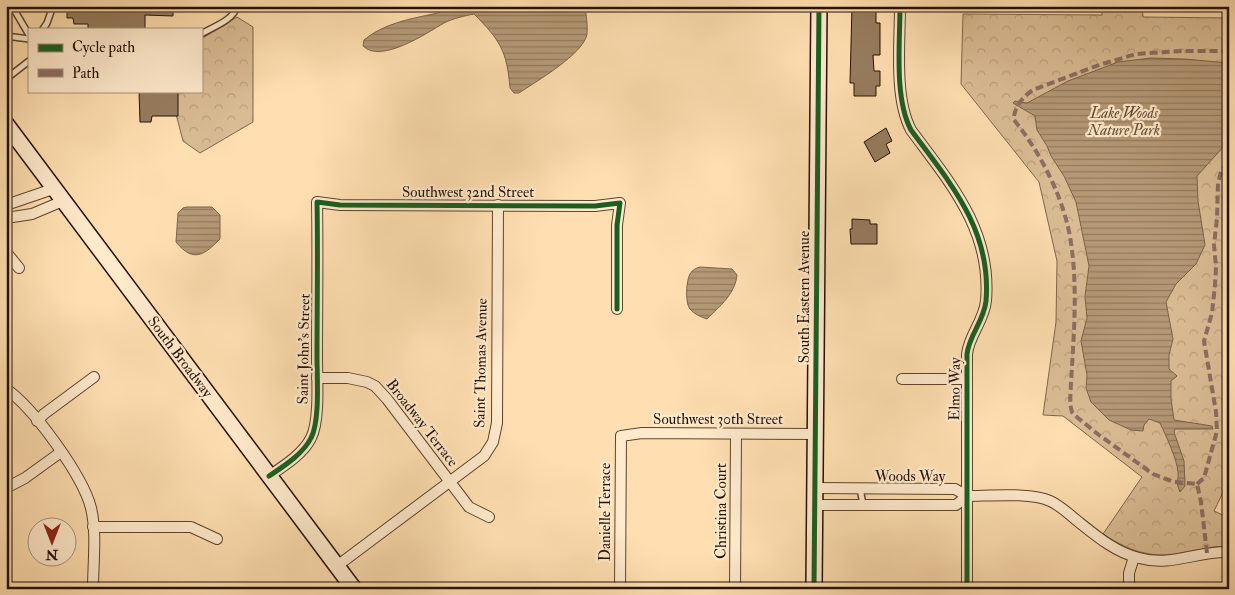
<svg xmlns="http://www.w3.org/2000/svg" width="1235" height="595" font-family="'IM FELL Double Pica',serif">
	<defs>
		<pattern id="forest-crowns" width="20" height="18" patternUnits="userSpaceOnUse" patternTransform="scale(1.25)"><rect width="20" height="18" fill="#dabc94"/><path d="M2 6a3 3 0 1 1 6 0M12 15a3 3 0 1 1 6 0" fill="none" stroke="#bba17e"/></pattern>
		<pattern id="water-rules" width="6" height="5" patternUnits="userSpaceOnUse" patternTransform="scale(1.25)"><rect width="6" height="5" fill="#b59977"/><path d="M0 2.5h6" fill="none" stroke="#937b60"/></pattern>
	</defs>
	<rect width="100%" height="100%" fill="#ffdfb1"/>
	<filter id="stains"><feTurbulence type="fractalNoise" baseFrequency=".004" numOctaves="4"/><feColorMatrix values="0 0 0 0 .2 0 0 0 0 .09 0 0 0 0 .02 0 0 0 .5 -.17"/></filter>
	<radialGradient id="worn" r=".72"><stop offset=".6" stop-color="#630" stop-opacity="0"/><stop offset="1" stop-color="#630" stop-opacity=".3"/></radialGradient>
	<g fill="url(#forest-crowns)" stroke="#7f664c">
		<path d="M1102,6H1142L1143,17L1229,18V480L1214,511L1229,518V547C1216,545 1203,549 1191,552C1154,559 1134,554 1103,534L1142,477L1063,416L1043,415L1056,322L1057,261L1039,182L961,84L963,14L1102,15Z"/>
		<path d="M237,17L253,27V122L200,153L183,141L176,114V91H201V39Z"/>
	</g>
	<g fill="url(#water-rules)" stroke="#7b6349">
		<path d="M446,6H585C586,15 588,26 587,34C584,54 535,82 519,93H514L510,88C507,51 500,40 474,14C464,16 454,18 444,23C427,33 381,64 363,46L364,40C383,24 409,19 433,14L441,12Z"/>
		<path d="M1151,58L1184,59L1229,63V145H1225L1197,176L1198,201L1205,245L1196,264L1176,284L1166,302L1173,339L1169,355V369L1177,376L1171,381V399L1174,420L1212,426L1213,429H1175L1174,432L1184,461L1185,486L1180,492C1175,480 1179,482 1178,472C1177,459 1166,436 1160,423L1149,419L1144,425L1143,431L1131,430L1109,420L1091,402L1086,388L1087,375L1081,341L1087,318L1085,296L1089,266L1076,202L1064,176L1051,156L1047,146L1037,130L1035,116L1013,103L1015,101L1027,103L1068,81L1118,62Z"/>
		<path d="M187,207H212L220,215V239C205,254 194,264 176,242L178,213L183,208Z"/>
		<path d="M700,267L732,269L737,275C735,294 720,306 707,319C701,317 694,314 690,309C685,303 686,281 690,274C692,270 696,268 700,267Z"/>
	</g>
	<g fill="#967c5e" stroke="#241105">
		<path d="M73,6H173V16L145,15V29H88V24H74L73,18H67V7Z"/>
		<path d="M852,6H876V23H880V55H873L874,71H880V86H876V96H854V83H850Z"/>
		<path d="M139,91H178V116H152L151,122H140Z"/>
		<path d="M886,128L892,141L886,144L890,153L875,162L864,142Z"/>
		<path d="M852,219L870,220V224H877V244H851L850,229H852Z"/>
	</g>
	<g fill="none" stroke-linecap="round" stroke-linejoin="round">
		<g stroke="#5b4430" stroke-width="8">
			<g id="lane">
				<path d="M12,6L29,35"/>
				<path d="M43,29L47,23L53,6"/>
				<path d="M201,34C213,27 234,20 237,6"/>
				<path d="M6,36L29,39"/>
				<path d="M6,79L29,61"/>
				<path d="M860,488L863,505"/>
			</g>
		</g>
		<g stroke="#5b4430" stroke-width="12">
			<g id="street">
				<path d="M900,6C900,43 894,98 911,130C950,183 992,230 986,301C984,321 969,335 967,354V589"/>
				<path d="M6,205L53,189"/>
				<path d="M6,218L32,214L63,201"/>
				<path d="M6,252L19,268"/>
				<path d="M317,378H348L367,382L375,386L387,399L469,507L489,517"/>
				<path d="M902,379H967"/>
				<path d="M6,389C33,407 83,476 91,508C97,533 93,563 93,589"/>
				<path d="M37,421L44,414L94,377"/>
				<path d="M269,476C284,466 303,454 311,438C320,421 317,378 317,358C317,306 318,254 317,202L340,205L595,206L620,203L617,225V309"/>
				<path d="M6,488L25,478L61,452"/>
				<path d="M967,496C988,496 1031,492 1050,501C1059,505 1067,512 1075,519C1094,534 1114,552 1139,558C1172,567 1196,551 1229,552"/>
				<path d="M814,505H956L967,496L955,489L814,488"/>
				<path d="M93,527H191L217,539"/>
				<path d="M337,566L484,456L493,442L497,423L498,205"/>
				<path d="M620,589L621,436L642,433L815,434"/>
				<path d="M735,589L736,434"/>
				<path d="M1129,589V573L1134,557"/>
			</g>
		</g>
		<g stroke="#241105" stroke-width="18">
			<g id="secondary">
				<path d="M6,124L354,589"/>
				<path d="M814,589L819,6"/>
			</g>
		</g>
		<use href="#lane" stroke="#ffeacc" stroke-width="5"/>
		<use href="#street" stroke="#ffeacc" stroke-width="10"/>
		<use href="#secondary" stroke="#ffeacc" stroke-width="15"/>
		<g stroke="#8d6e63" stroke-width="4" stroke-dasharray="8 4" stroke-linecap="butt">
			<path d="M1197,484L1204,478L1217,431L1216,412L1204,341L1212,313L1215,285L1216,267L1214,245L1217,219L1218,183L1221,172L1229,160"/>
			<path d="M1207,553L1201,502L1197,484L1174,482L1153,474L1099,435L1078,418L1072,412L1070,404C1072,352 1079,295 1071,243C1065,200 1041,153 1014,120C1013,109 1023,96 1033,90L1099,65L1136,54L1182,51H1229"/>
		</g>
		<g stroke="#ffeacc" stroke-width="8">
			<g id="cycleway">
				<path d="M900,6C900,43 894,98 911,130C950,183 992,230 986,301C984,321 969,335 967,354V589"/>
				<path d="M269,476C284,466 303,454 311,438C320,421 317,378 317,358C317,306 318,254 317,202L340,205L595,206L620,203L617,225V309"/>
				<path d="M814,589L819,6"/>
			</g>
		</g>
		<use href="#cycleway" stroke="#1b5e20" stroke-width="5"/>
	</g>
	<g text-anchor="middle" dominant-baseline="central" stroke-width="4.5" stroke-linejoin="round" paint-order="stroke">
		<g font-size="15" font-style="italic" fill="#644d37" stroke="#ffeacc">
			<text x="1124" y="113">Lake Woods<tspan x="1124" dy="17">Nature Park</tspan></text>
		</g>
		<g font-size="15" fill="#241105" stroke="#ffeacc">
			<text x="468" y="192">Southwest 32nd Street</text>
			<text transform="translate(804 297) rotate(-90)">South Eastern Avenue</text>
			<text transform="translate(304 349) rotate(-89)">Saint John's Street</text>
			<text transform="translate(180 357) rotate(53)">South Broadway</text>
			<text transform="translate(481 363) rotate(-89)">Saint Thomas Avenue</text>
			<text transform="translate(955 389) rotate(-89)">Elmo Way</text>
			<text x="718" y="419">Southwest 30th Street</text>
			<text transform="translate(422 423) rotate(52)">Broadway Terrace</text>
			<text x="910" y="476">Woods Way</text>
			<text transform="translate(721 511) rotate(-90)">Christina Court</text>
			<text transform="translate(605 512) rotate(-90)">Danielle Terrace</text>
		</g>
	</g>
	<rect width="1235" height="595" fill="none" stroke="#ffdfb1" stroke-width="25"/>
	<rect x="8" y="8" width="1220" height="580" fill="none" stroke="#241105" stroke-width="2.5"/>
	<rect x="12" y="12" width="1210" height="570" fill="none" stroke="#241105"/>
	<rect x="28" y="28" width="175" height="65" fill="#ffeacc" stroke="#a7937c"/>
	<rect x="38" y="44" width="25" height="8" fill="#1b5e20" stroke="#a7937c"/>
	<text x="72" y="52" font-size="15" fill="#241105">Cycle path</text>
	<rect x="38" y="69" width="25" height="8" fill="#8d6e63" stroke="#a7937c"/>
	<text x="72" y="78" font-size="15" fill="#241105">Path</text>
	<g transform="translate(52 542) rotate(180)"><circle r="24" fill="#ffeacc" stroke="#a7937c"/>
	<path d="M0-4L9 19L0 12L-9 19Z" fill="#8f2418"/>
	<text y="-8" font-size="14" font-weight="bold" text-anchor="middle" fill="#241105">N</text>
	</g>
	<rect width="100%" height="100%" filter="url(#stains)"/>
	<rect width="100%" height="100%" fill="url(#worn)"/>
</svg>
